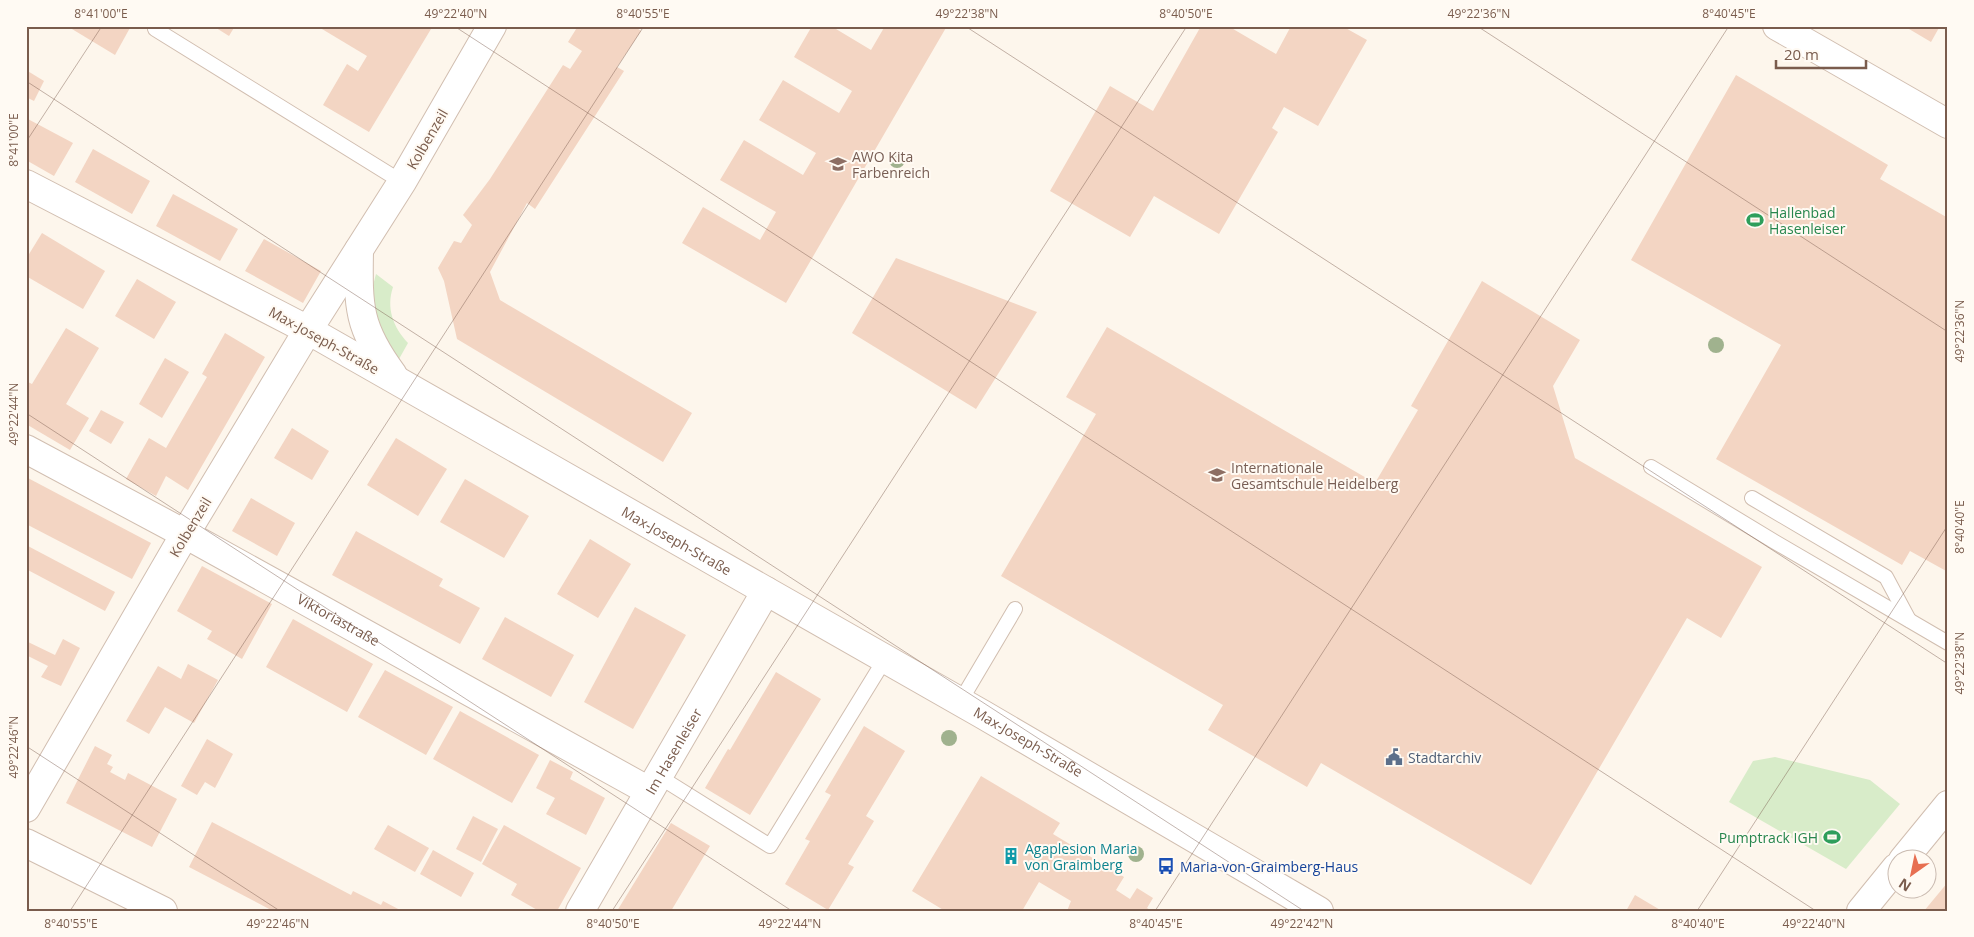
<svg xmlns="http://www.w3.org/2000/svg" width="1974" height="937" font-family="'Open Sans',sans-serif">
	<rect width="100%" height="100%" fill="#fdf6ec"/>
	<g fill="#d8ecc9">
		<path d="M376,274L393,287C386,308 393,327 408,343L399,359L379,338L371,293Z"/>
		<path d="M1775,757L1870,780L1900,804L1846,869L1729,802L1753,761Z"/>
	</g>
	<g fill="#f3d5c3">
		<path d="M67,26H131L115,55Z"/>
		<path d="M213,26H235L229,36Z"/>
		<path d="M324,26H426L431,29L369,132L323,105L347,64L358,71L367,56L322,29Z"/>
		<path d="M578,26H634L641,31L617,67L624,71L535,209L527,203L490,272L500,300L692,413L663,462L457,339L444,281L438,268L454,241L461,243L472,225L463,215L490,179L563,65L570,69L582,51L568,42Z"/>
		<path d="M812,26H831L871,50L885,26H947L786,303L682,243L703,207L760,240L776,212L720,180L744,140L803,175L816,153L759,120L783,80L839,113L852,91L794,57Z"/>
		<path d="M1201,26H1228L1276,54L1291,26H1342L1367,40L1318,126L1284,107L1272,128L1278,132L1219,234L1154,196L1130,237L1050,191L1110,86L1153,111Z"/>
		<path d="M1904,26H1940L1931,42Z"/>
		<path d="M26,70L44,81L34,101L26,97Z"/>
		<path d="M1736,75L1888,165L1880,179L1948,218V572L1910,551L1902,565L1716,459L1781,345L1631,260Z"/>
		<path d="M26,118L73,143L54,176L26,160Z"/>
		<path d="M93,149L150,181L132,214L75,182Z"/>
		<path d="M173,194L238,229L220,261L156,226Z"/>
		<path d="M42,233L105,271L83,309L26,276V259Z"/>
		<path d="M264,239L321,271L303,303L245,271Z"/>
		<path d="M896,258L1037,312L976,409L852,333Z"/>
		<path d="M137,279L176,302L154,339L115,316Z"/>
		<path d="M1482,281L1580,340L1553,386L1575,458L1762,567L1721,638L1687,618L1531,885L1321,763L1307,787L1208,730L1223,705L1001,576L1096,414L1066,397L1107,327L1375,483L1418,410L1411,406Z"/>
		<path d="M66,328L99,348L66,404L89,418L70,450L26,424V381L32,384Z"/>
		<path d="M225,333L265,357L188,490L166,476L156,496L126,479L149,438L166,448L207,377L202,374Z"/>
		<path d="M165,358L189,372L162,418L139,404Z"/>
		<path d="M101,410L124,422L111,444L89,431Z"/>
		<path d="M292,428L329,451L312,480L274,458Z"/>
		<path d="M396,438L447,469L418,516L367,485Z"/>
		<path d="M26,477L151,543L132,579L26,524Z"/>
		<path d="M465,479L529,516L504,558L440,522Z"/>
		<path d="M251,498L295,523L277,556L232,531Z"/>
		<path d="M356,531L443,579L439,586L480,608L460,644L332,575Z"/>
		<path d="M590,539L631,564L598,618L557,594Z"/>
		<path d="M26,545L115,592L105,611L26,569Z"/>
		<path d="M202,566L272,604L242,659L207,639L212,631L177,611Z"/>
		<path d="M635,607L686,635L633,729L584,702Z"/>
		<path d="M505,617L574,655L551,697L482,659Z"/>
		<path d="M293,619L373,664L347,712L266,667Z"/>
		<path d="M63,639L80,648L61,686L41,677L48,666L26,655V641L55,655Z"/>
		<path d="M188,664L218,680L194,723L165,707L149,734L126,721L158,666L181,679Z"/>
		<path d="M385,670L453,707L426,755L358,717Z"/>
		<path d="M776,672L821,699L750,815L705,788L728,749L730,750Z"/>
		<path d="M460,711L539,755L512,803L433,759Z"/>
		<path d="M864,726L905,751L866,816L874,821L848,864L854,867L828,910L785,884L810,841L805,839L831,795L825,792Z"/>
		<path d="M207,739L233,754L215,788L205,782L197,795L181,786Z"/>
		<path d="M95,746L112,755L107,764L113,767L110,772L125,780L128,773L177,799L152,847L66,803Z"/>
		<path d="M550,760L573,772L570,779L605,798L586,835L546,814L555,798L536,788Z"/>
		<path d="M981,776L1060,823L1053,834L1124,877L1116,890L1130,899L1137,888L1153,898L1147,908L1152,911H1067L1071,901L1039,882L1022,911H945L912,891Z"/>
		<path d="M473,816L498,829L481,862L456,849Z"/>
		<path d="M212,822L351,895L353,891L381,905L383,901L402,911H273L189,867Z"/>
		<path d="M671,823L710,846L671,911H617Z"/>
		<path d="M388,825L429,848L415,872L374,849Z"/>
		<path d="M504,825L581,868L557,911H539L511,895L517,884L482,864Z"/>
		<path d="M433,850L474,873L461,897L420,874Z"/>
		<path d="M1948,882V911H1924Z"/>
		<path d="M1635,895L1662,911H1626Z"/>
	</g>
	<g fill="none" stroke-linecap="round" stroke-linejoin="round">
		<g stroke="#d1beb0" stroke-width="16">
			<g id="service">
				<path d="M155,29L402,182"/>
				<path d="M1651,467L1775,542L1948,643"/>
				<path d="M1752,498L1886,577L1909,620"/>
				<path d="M960,702L1015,609"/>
				<path d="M658,776L770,846L885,659"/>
			</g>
		</g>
		<g stroke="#d1beb0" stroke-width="30">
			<g id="minor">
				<path d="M1777,26L1948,124"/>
				<path d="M26,184L308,330L185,534L26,808"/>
				<path id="s1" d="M26,449L185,534L649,791"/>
				<path d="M26,843L163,911"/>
				<path d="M1903,860L1948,805"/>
				<path id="s2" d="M580,911L766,591"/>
				<path d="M1861,911L1896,868"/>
			</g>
		</g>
		<g stroke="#d1beb0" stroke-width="30">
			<g id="tertiary">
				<path id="s3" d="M492,26L402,182L308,330L982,714L1319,911"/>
				<path d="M359,250C358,307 358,328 393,375"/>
			</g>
		</g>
		<use href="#service" stroke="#fff" stroke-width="14"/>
		<use href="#minor" stroke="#fff" stroke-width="28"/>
		<use href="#tertiary" stroke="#fff" stroke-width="28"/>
	</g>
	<g fill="#a0b28e">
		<circle cx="897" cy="160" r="8"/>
		<circle cx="1716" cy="345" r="8"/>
		<circle cx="949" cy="738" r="8"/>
		<circle cx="1136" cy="854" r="8"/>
	</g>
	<path fill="none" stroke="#7a5c4d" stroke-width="1" stroke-opacity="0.45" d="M454,26L1816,911M965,26L1948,664M1477,26L1948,332M26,81L1304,911M26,142L102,26M26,413L792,911M26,746L280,911M70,911L644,26M612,911L1187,26M1155,911L1729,26M1697,911L1948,525"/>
	<defs>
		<g id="school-bare" transform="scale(1.35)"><path d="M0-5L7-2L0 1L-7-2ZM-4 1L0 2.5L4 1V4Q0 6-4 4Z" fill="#8d6e63" stroke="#fffaf3" stroke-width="2.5" paint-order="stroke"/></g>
		<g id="stadium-bare" transform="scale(1.35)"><path d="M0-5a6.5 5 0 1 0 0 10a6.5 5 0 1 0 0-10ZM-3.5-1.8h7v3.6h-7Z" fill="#2e9e5b" stroke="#fffaf3" stroke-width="2.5" paint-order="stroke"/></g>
		<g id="civic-bare" transform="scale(1.35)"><path d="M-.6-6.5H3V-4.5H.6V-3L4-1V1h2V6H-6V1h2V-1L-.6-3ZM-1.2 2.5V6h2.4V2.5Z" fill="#5c6f8a" stroke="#fffaf3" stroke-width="2.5" paint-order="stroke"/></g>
		<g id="building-bare" transform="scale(1.35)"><path d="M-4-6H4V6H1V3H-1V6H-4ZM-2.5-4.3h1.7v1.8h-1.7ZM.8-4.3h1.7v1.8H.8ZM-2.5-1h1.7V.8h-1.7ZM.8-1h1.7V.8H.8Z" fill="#0f9aa8" stroke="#fffaf3" stroke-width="2.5" paint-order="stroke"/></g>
		<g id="bus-bare" transform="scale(1.35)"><path d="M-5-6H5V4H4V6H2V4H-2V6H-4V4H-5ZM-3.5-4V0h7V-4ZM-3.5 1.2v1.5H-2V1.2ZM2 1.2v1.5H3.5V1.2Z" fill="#1a4fb4" stroke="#fffaf3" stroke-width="2.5" paint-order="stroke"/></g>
	</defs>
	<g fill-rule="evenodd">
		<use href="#school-bare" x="838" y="164"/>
		<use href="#stadium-bare" x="1755" y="220"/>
		<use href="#school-bare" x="1217" y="475"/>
		<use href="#civic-bare" x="1394" y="757"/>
		<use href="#stadium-bare" x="1832" y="837"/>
		<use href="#building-bare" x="1011" y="856"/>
		<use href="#bus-bare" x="1166" y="866"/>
	</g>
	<g text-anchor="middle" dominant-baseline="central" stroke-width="4" stroke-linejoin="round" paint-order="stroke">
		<g font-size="14" fill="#7a5c4d" stroke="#fffaf3">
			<text transform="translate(427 139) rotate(-60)">Kolbenzeil</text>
			<text transform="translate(324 340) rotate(29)">Max-Joseph-Straße</text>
			<text transform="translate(190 527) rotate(-59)">Kolbenzeil</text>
			<text stroke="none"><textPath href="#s3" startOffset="780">Max-Joseph-Straße</textPath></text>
			<text stroke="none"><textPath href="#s1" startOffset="356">Viktoriastraße</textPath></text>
			<text stroke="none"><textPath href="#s3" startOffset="1185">Max-Joseph-Straße</textPath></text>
			<text stroke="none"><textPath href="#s2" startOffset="185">Im Hasenleiser</textPath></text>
		</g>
		<g font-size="14" fill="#785e54" stroke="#fffaf3" text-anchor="start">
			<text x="852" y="156">AWO Kita<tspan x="852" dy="16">Farbenreich</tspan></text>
			<text x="1231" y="467">Internationale<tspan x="1231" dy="16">Gesamtschule Heidelberg</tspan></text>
		</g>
		<g font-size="14" fill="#27864d" stroke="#fffaf3" text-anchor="start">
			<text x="1769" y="212">Hallenbad<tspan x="1769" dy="16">Hasenleiser</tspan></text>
			<text x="1818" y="837" text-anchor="end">Pumptrack IGH</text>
		</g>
		<g font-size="14" fill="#4e5e75" stroke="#fffaf3" text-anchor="start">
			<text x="1408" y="757">Stadtarchiv</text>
		</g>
		<g font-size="14" fill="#0d838f" stroke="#fffaf3" text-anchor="start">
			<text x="1025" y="848">Agaplesion Maria<tspan x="1025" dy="16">von Graimberg</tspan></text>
		</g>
		<g font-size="14" fill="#164399" stroke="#fffaf3" text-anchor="start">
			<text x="1180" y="866">Maria-von-Graimberg-Haus</text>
		</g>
	</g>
	<rect width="1974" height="937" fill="none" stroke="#fffaf3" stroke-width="55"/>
	<g transform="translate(1912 874) rotate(213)"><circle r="24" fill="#fffaf3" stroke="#cabbb1"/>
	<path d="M0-4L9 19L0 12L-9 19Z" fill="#e76f51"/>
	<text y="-8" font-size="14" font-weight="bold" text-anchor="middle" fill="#7a5c4d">N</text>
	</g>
	<path d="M1776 60v8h90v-8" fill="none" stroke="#7a5c4d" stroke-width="2.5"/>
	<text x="1784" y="60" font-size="15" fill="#7a5c4d" stroke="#fffaf3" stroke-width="4" paint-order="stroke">20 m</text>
	<rect x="28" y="28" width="1918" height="882" fill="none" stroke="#7a5c4d" stroke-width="2"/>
	<g font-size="12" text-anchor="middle" fill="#7a5c4d">
		<text x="101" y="18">8°41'00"E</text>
		<text x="456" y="18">49°22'40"N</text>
		<text x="643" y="18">8°40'55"E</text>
		<text x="967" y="18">49°22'38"N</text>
		<text x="1186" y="18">8°40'50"E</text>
		<text x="1479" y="18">49°22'36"N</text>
		<text x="1729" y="18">8°40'45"E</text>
		<text transform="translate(14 140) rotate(-90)" y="4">8°41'00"E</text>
		<text transform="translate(1960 331) rotate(-90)" y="4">49°22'36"N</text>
		<text transform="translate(14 414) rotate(-90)" y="4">49°22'44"N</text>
		<text transform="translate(1960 527) rotate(-90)" y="4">8°40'40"E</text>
		<text transform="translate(1960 663) rotate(-90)" y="4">49°22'38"N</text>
		<text transform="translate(14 747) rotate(-90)" y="4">49°22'46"N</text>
		<text x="71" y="928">8°40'55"E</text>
		<text x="278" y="928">49°22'46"N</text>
		<text x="613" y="928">8°40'50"E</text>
		<text x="790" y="928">49°22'44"N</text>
		<text x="1156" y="928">8°40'45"E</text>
		<text x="1302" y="928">49°22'42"N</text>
		<text x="1698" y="928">8°40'40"E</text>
		<text x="1814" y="928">49°22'40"N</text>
	</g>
</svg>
